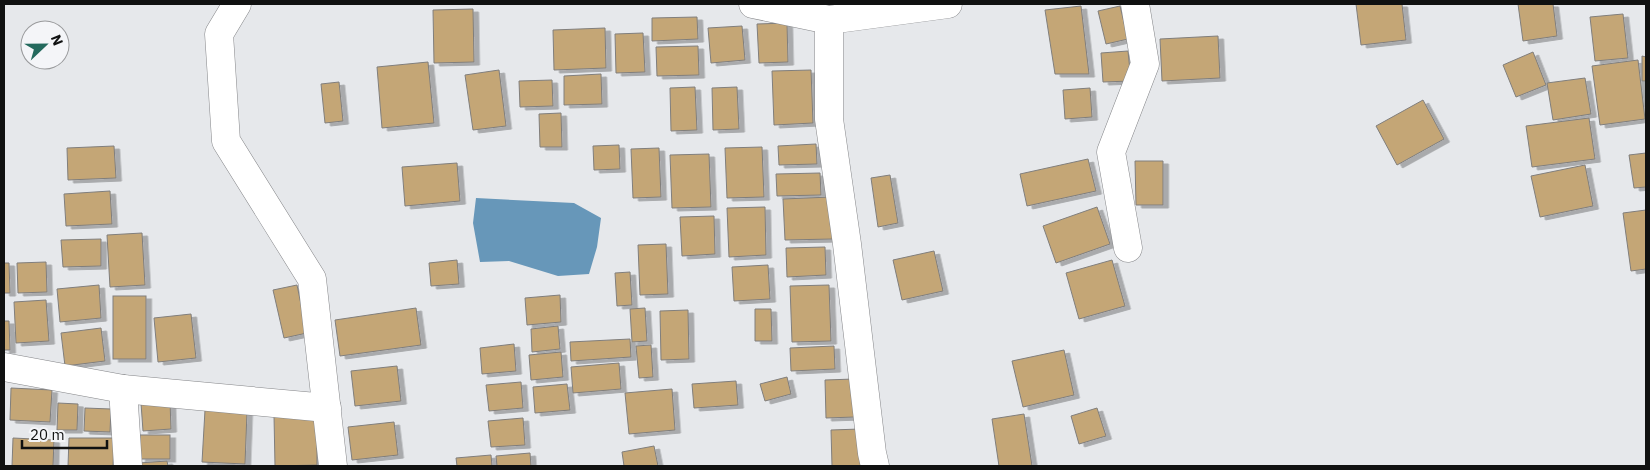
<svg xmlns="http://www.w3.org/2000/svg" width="1650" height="470" font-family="'IBM Plex Sans',sans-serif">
	<defs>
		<filter id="shadow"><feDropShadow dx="5.5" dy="3" stdDeviation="0" flood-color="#0004"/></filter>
	</defs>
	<rect width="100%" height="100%" fill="#e6e8eb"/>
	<path fill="#6797b9" d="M476,198L574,203L601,218L597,247L589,274L558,276L509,261L480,262L473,223Z"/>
	<g fill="#c4a676" stroke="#807e7c" filter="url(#shadow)">
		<path d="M1356,4H1402L1406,40L1361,45Z"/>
		<path d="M1518,4H1553L1557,36L1523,41Z"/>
		<path d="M1081,6L1089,74H1055L1045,10Z"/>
		<path d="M1120,6L1128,39L1106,44L1098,11Z"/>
		<path d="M473,9L474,62L434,63L433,10Z"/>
		<path d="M1623,14L1628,58L1595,61L1590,17Z"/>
		<path d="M697,17L698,39L652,41V18Z"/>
		<path d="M787,23L788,62L759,63L757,24Z"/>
		<path d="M742,26L745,60L711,63L708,28Z"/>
		<path d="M605,28L606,68L554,70L553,30Z"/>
		<path d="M643,33L645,72L616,73L615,34Z"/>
		<path d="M1218,36L1220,78L1162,81L1160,39Z"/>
		<path d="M698,46L699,75L657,76L656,47Z"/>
		<path d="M1128,51L1131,81L1103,82L1101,53Z"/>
		<path d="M1533,52L1546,85L1516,97L1503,65Z"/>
		<path d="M1642,56L1646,57V81H1642Z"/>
		<path d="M1638,60L1645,119L1600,125L1592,66Z"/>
		<path d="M428,62L434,123L382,128L377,67Z"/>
		<path d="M499,70L506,126L473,130L465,75Z"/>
		<path d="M811,70L813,123L774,125L772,71Z"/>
		<path d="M601,74L602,104L564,105V76Z"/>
		<path d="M1585,78L1591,114L1553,120L1547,83Z"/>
		<path d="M552,80L553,106L520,107L519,81Z"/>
		<path d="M339,82L343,121L325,123L321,84Z"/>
		<path d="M695,87L697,130L671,131L670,88Z"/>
		<path d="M737,87L739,129L713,130L712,88Z"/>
		<path d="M1090,88L1092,117L1065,119L1063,90Z"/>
		<path d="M1423,100L1444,139L1397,165L1376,126Z"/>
		<path d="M561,113L562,147H540L539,114Z"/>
		<path d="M1589,118L1595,159L1532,167L1526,126Z"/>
		<path d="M816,144L817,164L779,165L778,146Z"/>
		<path d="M619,145L620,169L594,170L593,146Z"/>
		<path d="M114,146L116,178L68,180L67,148Z"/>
		<path d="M762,147L764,197L727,198L725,148Z"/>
		<path d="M659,148L661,197L633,198L631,149Z"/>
		<path d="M1646,153V187L1634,188L1629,155Z"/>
		<path d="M709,154L711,207L672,208L670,155Z"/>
		<path d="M1088,159L1096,191L1027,206L1020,174Z"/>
		<path d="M1135,161H1163V205H1136Z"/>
		<path d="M457,163L460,201L405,206L402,167Z"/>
		<path d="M1585,165L1593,206L1540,217L1531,176Z"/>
		<path d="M820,173L821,195L777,196L776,174Z"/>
		<path d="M890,175L898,223L878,227L871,178Z"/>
		<path d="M110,191L112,224L66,226L64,194Z"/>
		<path d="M831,197L833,239L785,240L783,199Z"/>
		<path d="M765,207L766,255L729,257L727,208Z"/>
		<path d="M1097,207L1110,244L1056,263L1043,226Z"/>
		<path d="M1646,210V269L1631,271L1623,213Z"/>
		<path d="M714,216L715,254L682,256L680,217Z"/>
		<path d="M142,233L145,285L110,287L107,235Z"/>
		<path d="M101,239V266L63,267L61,240Z"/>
		<path d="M666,244L668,294L640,295L638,245Z"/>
		<path d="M825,247L826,275L787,277L786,248Z"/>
		<path d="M934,251L943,291L902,300L893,260Z"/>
		<path d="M457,260L459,284L431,286L429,263Z"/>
		<path d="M1112,260L1125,306L1079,319L1066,273Z"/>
		<path d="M46,262L47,292L18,293L17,263Z"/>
		<path d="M4,263H9L10,293H4Z"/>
		<path d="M768,265L770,299L734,301L732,267Z"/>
		<path d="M630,272L632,305L617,306L615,273Z"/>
		<path d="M99,285L101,318L60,322L57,289Z"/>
		<path d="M297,285L307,333L284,338L273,290Z"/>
		<path d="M829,285L831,341L792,342L790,286Z"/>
		<path d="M560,295L561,322L527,325L525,298Z"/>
		<rect x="113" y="296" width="33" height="63"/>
		<path d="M46,300L49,341L16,343L14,302Z"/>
		<path d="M416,308L421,345L340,356L335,320Z"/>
		<path d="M645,308L647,341L632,342L630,309Z"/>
		<path d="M755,309H771L772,341H755Z"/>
		<path d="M688,310L689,359L661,360L660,311Z"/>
		<path d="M191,314L196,358L158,362L154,318Z"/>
		<path d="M4,321H9L10,350H4Z"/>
		<path d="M558,326L560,349L532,352L531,329Z"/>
		<path d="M101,328L105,361L65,366L61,333Z"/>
		<path d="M630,339L631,357L571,361L570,342Z"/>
		<path d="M514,344L516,371L482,374L480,348Z"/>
		<path d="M651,345L653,377L639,378L636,346Z"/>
		<path d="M834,346L835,369L791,371L790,348Z"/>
		<path d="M1064,350L1074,395L1023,407L1012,361Z"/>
		<path d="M561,352L563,377L531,380L529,355Z"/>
		<path d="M619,363L621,389L573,393L571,367Z"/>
		<path d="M397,366L401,401L355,406L351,371Z"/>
		<path d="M787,377L791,394L765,401L760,384Z"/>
		<path d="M854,379L855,417L826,418L825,380Z"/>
		<path d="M736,381L738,405L694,408L692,384Z"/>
		<path d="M521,382L523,408L489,411L486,385Z"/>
		<path d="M567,384L570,410L535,413L533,387Z"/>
		<path d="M11,388L52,390L50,422L10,420Z"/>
		<path d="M672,389L675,430L629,434L625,393Z"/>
		<path d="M170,401L171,429L143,431L141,403Z"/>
		<path d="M58,403L78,404L77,430H57Z"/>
		<path d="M85,408L111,409L110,432L84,431Z"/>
		<path d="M1097,408L1106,436L1079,444L1071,416Z"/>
		<path d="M205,410L247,412L245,464L202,462Z"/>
		<path d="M1024,414L1032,466H999L992,419Z"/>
		<path d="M317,415V465L275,466L274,416Z"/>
		<path d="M523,418L525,445L491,447L488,421Z"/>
		<path d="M394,422L398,455L352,460L348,427Z"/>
		<path d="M860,429L861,466H832L831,430Z"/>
		<rect x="140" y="435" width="30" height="24"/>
		<path d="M13,438L54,440L53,466H12Z"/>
		<path d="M69,438H114L113,466H68Z"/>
		<path d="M654,446L658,466H624L622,452Z"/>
		<path d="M530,453L531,466H497L496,456Z"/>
		<path d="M491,455L492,466H457L456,458Z"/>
		<path d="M167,461L168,466H139V463Z"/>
	</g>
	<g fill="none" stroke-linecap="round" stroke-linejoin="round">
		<g stroke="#858689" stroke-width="29">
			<g id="minor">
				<path d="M237,4L219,34L226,141L312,279L333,466"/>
				<path d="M753,4L829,20L948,4"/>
				<path d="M829,20V119L847,244L872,453L875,466"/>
				<path d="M1128,248L1111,152L1145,64L1135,4"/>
				<path d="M4,367L123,389L327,408"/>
				<path d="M123,389L128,466"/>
			</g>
		</g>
		<use href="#minor" stroke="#fff" stroke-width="28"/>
	</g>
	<rect width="1650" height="470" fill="none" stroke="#101111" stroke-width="10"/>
	<g transform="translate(45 45) rotate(68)"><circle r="24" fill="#f4f5f8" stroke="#999a9c"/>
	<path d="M0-4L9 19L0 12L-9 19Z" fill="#23695d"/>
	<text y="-8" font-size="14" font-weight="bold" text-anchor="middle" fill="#101111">N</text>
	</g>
	<path d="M22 440v8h85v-8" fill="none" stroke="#101111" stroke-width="2.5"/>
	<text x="30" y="440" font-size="15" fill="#101111" stroke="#f4f5f8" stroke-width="4" paint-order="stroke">20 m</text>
</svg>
